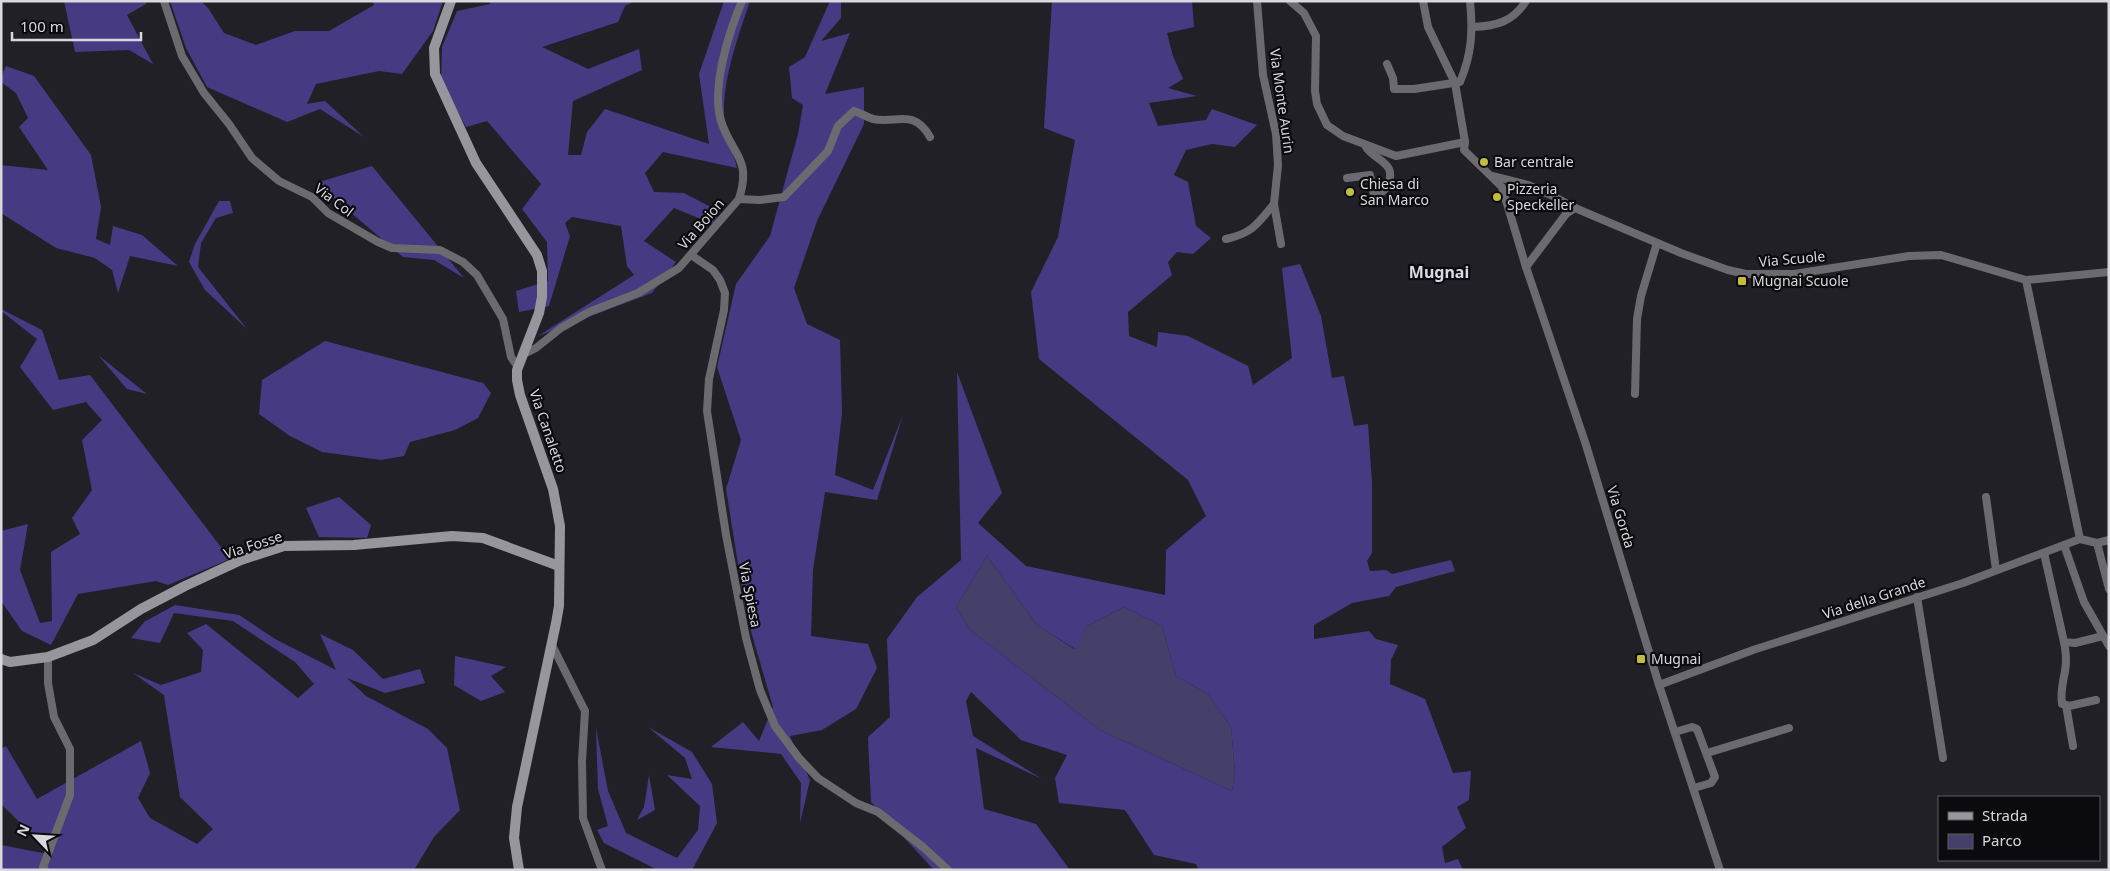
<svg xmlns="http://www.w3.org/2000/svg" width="2110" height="871" viewBox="0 0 2110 871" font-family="'Noto Sans',sans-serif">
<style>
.green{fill:#44406a}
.forest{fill:#463b83;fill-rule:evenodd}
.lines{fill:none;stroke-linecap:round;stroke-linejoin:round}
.street{stroke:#6b6b6f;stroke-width:8}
.secondary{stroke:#96969c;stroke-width:10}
.poi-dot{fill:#c2bd3f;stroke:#0b0a0e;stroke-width:2}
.labels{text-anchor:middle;stroke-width:4.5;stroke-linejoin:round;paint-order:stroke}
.street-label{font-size:14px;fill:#d8d8dd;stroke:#0b0a0e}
.poi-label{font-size:14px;fill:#d8d8dd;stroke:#0b0a0e;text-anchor:start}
.quarter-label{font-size:16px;font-weight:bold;fill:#dadae4;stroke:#0b0a0e}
</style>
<rect width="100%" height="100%" fill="#212027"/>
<!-- green -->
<path class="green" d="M987,556L1037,625L1074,649L1087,626L1124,607L1162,626L1176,676L1208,694L1231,727L1235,772L1232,791L1100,730L970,630L956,607Z"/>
<!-- forest -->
<g class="forest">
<path d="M64,1H145L146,4L127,15L153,64L129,50L75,52Z"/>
<path d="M170,1H201L208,8L224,33L256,45L295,31H329L374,5L373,1H443L433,31L402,74L379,71L316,84L307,104L325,101L364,137L320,109L287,122L207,87L186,48Z"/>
<path d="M491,1H635L625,6L618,22L542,47L588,69L639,49L642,70L573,101L568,155H581L587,132L605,109L709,144L699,74L724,1H750C738,37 723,77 724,115C725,132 733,151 737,168L663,152L645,173L654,192L684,193L720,212L713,224L674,208L644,241L676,262L652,293L538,336L634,275L627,266L621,226L572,217L565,223L570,236L549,306L519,312L516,291L548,281L547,242L522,209L541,184L487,121L466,127L441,82L442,47L457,11L490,4Z"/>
<path d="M830,1H841V18L821,41L850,33L825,94L864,87V124L817,221L794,288L807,324L840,340L842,413L835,475L873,490L903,415L877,500L825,492L813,570L811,636L868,644L877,668L856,709L822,730L790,736L810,780L800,823L801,783L781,754L711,747L743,722L759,741L773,707L746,614L726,489L741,440L717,367L736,284L770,236L798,134L803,105L792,98L789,67L805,57Z"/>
<path d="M1052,1H1192L1194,27L1167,33L1173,56L1183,79L1168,88L1197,96L1149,103L1158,126L1206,120L1212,109L1257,125L1235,147L1212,144L1186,150L1174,175L1188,182L1196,226L1211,238L1193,254L1177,252L1168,262L1172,275L1128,312L1129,336L1157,347L1158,332L1188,336L1248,366L1253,385L1292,358L1282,268L1300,264L1321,316L1332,378L1344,376L1354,426L1368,424L1372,483V553L1367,561L1370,571L1386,570L1392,574L1451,560L1455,571L1396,587L1389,596L1352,603L1314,625V639L1369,631L1376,639L1398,645L1391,660L1390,684L1425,699L1453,773L1471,771L1469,800L1457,807L1466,828L1442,847L1445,863L1458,859L1463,870H1199L1196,864L1154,855L1125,810L1059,803L1055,778L1067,755L1021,740L971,692L966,701L973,736L1042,779L976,748L984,809L1036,824L1070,870H934L871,802L868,737L890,717L887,639L917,597L961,560L957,372L1002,493L978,523L1026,566L1165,595L1166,550L1206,516L1188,480L1039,359L1031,292L1058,237L1075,140L1044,128ZM987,556L1037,625L1075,649L1087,626L1124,607L1162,626L1176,676L1208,694L1231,727L1235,772L1232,791L1100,730L970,630L956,607Z"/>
<path d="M6,66L34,76L91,155L101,207L96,239L110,245L113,226L142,235L178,266L130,256L118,293L112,270L95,258L56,248L1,213V165L48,170L19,127L28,118L16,93L1,82V77Z"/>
<path d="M372,166L464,278L434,260L403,257L316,183Z"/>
<path d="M219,201H230L233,213L216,218L201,243L198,267L247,329L205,290L189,262L195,244Z"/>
<path d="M1,309L42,330L59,380L90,375L230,559L168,585L156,581L78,594L51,645L22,631L1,601V531L28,524L20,570L40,623L52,621L51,552L80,534L72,518L92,490L82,440L102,420L86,402L53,410L20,367L37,339L1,311Z"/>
<path d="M325,341L483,383L491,393L478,418L455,430L410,442L404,456L381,460L322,452L290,436L259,414L262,380Z"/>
<path d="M98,355L147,394L127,389Z"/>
<path d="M339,497L371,525L367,538L319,537L306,508Z"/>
<path d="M175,605L239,615L275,639L336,670L320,634L353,650L383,679L420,669L425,683L385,693L347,678L366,696L428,729L447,748L460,810L434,837L414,870H1V845L53,855L1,804V749L6,746L37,799L141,741L150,773L138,798L150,818L197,844L213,829L180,797L164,695L133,673L161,685L201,672L203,650L187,633L206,624L298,698L314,684L295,662L233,621L174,613L160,643L131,638L144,622Z"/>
<path d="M455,656L506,667L491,676L505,692L481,701L454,685Z"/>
<path d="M648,727L692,752L712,784L717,823L692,870H658L604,843L597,830L608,826L598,789L596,728L608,791L626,833L677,858L698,830L700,806L667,775L692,779L685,758Z"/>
<path d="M649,775L655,810L637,820L644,807Z"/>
</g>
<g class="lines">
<!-- street -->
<g class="street">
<path d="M164,1L182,56L204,93L229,124L252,158L279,181L312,197L328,213L378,242L392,248L440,250L463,262L477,275L503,319L511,357L518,367"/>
<path d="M1257,1L1263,75L1276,134L1278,165L1274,204L1281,244"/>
<path d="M1290,1L1304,13L1316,36L1315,91L1317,104L1327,125L1343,136L1396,156L1465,142"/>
<path d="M1423,1L1428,27L1455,83L1465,142L1464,150L1502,187L1526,267L1586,445L1659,685L1720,870"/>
<path d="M1473,27C1496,26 1513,22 1526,1"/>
<path d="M1387,64L1393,78L1394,89H1414L1460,82C1472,54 1473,30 1470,1"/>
<path d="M1493,176L1528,185L1551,195L1575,208L1681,253L1728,270L1746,274H1794L1909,256L1941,255L2026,280L2109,272"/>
<path d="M1347,178L1370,175L1374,195C1380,194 1384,192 1387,186C1399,163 1375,161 1366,147"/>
<path d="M739,199L760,200L784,197L828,151L838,126L854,111C860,113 867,117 873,119C897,124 914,108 930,137"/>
<path d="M1226,239C1253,233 1257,224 1274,204"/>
<path d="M691,255L713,270L720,280L725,293L724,310L709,379L707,411L726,535L746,638L760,690L775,726L799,758L818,778L856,803L878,812L923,847L948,870"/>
<path d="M1526,267L1566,214L1575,208"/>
<path d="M2026,280L2080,539"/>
<path d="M524,353L528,352L536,348L561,328L589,312L638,293L679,268L739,199C752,158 732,155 721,121C711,87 729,32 742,1"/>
<path d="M1635,394L1637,319L1641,296L1657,243"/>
<path d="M1986,497L1996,570"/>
<path d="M2097,543L2109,589"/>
<path d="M2064,545L2084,602L2109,646"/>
<path d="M2044,553L2064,642L2075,643L2103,636"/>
<path d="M1917,597L1943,758"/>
<path d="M2064,642C2066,652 2067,661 2065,671C2063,683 2060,692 2062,704L2069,706L2096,700"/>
<path d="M552,645L585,711L582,761L583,818L602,870"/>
<path d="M1659,685L1753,650L1963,583L2080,539L2097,543L2109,540"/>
<path d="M2066,705L2073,746"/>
<path d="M1675,732L1692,727L1697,729L1715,777L1711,783L1694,788"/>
<path d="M1707,753L1789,728"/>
<path d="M45,870L43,867L70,795V749L54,717L48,683V657"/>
</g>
<!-- secondary -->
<g class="secondary">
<path d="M451,1L434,48L435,74L476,163L537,255L542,271V297L539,313L517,370V380L520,395L553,489L560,526L559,606L556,623L517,807L514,838L519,870"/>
<path d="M1,659L10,662L48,657L93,640L141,609L185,586L241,560L284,546L354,545L452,536L483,538L559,566"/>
</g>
</g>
<!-- markers -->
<g class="poi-dot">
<circle cx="1484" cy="162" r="5"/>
<circle cx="1350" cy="192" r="5"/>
<circle cx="1497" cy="197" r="5"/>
<rect x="1737" y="276" width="10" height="10" rx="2.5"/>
<rect x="1636" y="654" width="10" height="10" rx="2.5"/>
</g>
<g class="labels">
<!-- street labels -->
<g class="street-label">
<text transform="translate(1282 101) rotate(82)" y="5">Via Monte Aurin</text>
<text transform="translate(334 200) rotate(37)" y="5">Via Col</text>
<text transform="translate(701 224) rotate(-49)" y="5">Via Boion</text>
<text transform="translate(1792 259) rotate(-5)" y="5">Via Scuole</text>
<text transform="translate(548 431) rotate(71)" y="5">Via Canaletto</text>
<text transform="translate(1621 517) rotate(73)" y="5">Via Gorda</text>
<text transform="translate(253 545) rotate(-18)" y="5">Via Fosse</text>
<text transform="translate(750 595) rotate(79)" y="5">Via Spiesa</text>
<text transform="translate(1874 598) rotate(-18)" y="5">Via della Grande</text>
</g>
<!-- poi labels -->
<g class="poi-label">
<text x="1494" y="167">Bar centrale</text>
<text x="1360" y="189">Chiesa di<tspan x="1360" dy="16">San Marco</tspan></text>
<text x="1507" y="194">Pizzeria<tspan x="1507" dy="16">Speckeller</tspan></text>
<text x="1752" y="286">Mugnai Scuole</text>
<text x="1651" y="664">Mugnai</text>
</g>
<!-- quarter labels -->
<g class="quarter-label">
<text x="1439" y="278">Mugnai</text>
</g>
</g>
<!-- border -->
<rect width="2110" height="871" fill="none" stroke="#d8d8dd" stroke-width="5"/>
<!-- legend -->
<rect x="1938" y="796" width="162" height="65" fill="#0b0a0e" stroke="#5d5c61"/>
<rect x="1948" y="812" width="25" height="8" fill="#96969c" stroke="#5d5c61"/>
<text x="1982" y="821" font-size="15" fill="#d8d8dd">Strada</text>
<rect x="1948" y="834" width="25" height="15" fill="#44406a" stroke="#5d5c61"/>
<text x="1982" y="846" font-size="15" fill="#d8d8dd">Parco</text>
<!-- north arrow -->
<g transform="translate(35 836) rotate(295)" stroke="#0b0a0e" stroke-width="4" paint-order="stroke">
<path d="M0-4L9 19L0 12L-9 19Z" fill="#d8d8dd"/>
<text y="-8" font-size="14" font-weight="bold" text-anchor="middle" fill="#d8d8dd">N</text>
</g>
<!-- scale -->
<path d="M12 32v8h129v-8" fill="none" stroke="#d8d8dd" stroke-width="2.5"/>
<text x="20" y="32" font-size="15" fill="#d8d8dd" stroke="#0b0a0e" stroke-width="4" paint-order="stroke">100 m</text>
</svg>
